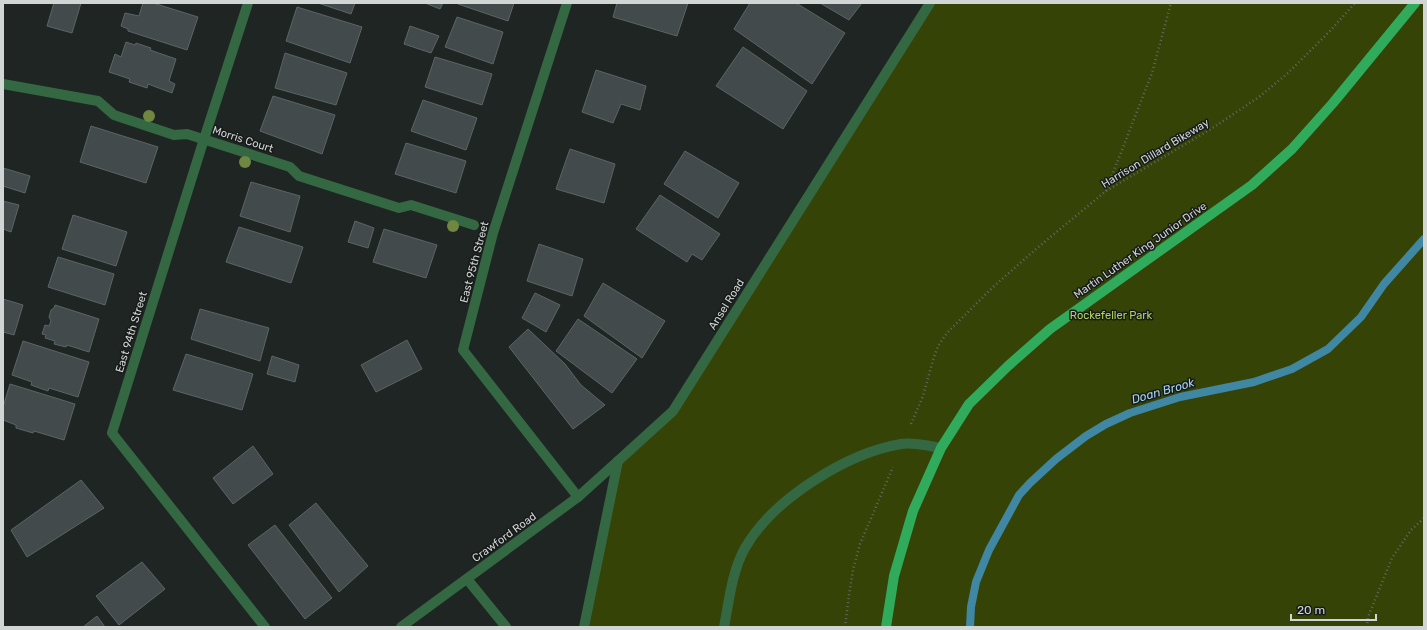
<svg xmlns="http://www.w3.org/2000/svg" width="1427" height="630" viewBox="0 0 1427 630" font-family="Rubik,sans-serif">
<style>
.green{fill:#354406}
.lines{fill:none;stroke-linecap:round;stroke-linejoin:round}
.stream{stroke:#3f87a2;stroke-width:8}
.building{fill:#434a4b;stroke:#5d6465}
.path{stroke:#636866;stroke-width:2.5;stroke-dasharray:1 3;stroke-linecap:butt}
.minor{stroke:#346842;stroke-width:10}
.major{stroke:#30ab5c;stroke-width:10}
.tree{fill:#708641}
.labels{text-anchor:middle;stroke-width:3;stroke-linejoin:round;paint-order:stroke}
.street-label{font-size:11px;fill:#d1d5d4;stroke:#161b1a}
.park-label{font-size:11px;fill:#b2d559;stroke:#161b1a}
.water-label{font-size:12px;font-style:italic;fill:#a5d4f0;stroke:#161b1a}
</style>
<rect width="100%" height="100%" fill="#1f2523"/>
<!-- green -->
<path class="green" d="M930,3H1424V627H585L618,461L673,411Z"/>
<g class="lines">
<!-- stream -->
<path class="stream" d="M970,627L971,607L976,582L989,550L1019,495L1030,483L1056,459L1086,436L1106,424L1130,413L1180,397L1254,382L1292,369L1328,349L1361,317L1384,284L1424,239"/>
</g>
<!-- building -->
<g class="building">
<path d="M54,3H81L72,33L47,26Z"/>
<path d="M143,3H153L198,17L187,50L128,31V29L121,26L125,13L139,16Z"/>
<path d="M318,3H355L351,14Z"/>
<path d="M425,3H443L440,9Z"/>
<path d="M458,3H514L508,21L458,4Z"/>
<path d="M617,3H688L677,36L613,17Z"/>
<path d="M750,3H796L845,33L812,84L734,29Z"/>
<path d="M820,3H862L849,20Z"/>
<path d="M297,7L362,27L350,63L286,41Z"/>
<path d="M457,17L503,32L493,64L445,47Z"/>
<path d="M410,26L439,36L431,53L404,44Z"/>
<path d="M126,42L135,45L136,43L151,48L150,50L176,59L169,81L175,84L172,93L148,84L147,88L129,82L130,79L109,72L115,54L121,57Z"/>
<path d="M743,47L807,91L783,129L716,86Z"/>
<path d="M285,53L347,73L336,105L275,88Z"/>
<path d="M435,57L492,74L482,105L425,87Z"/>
<path d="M596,70L646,86L640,110L621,104L613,123L582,112Z"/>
<path d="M273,96L335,115L322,154L260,131Z"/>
<path d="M423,100L477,118L466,150L411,131Z"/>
<path d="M91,126L158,147L146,183L80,162Z"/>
<path d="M406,143L466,161L456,193L395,174Z"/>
<path d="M570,149L615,164L604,203L556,189Z"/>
<path d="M685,151L739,183L718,218L664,184Z"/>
<path d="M3,168L30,176L25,193L3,186Z"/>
<path d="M251,182L300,196L290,232L240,216Z"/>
<path d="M660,195L720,234L702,260L692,254L687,262L636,229Z"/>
<path d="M3,201L19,205L11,232L3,229Z"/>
<path d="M73,215L127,232L116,266L62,249Z"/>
<path d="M355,221L374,228L368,248L348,242Z"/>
<path d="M239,227L303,247L291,283L226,262Z"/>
<path d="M384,229L437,245L426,278L373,262Z"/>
<path d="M539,244L583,259L572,296L527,281Z"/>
<path d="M58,257L114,274L105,305L48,287Z"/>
<path d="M603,283L665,321L642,358L584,316Z"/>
<path d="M535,293L560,305L546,332L522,318Z"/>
<path d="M3,299L23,305L14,335L3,332Z"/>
<path d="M55,305L99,319L89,352L67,345L66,347L54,344L55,341L45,338L46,335L42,334L45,325L49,326L51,321L49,317L51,310L54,308Z"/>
<path d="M200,309L269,328L260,361L191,339Z"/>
<path d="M578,319L637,359L612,393L556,351Z"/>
<path d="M528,329L565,364L581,385L605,405L573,429L509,347Z"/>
<path d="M407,340L422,369L376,392L361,365Z"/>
<path d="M23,341L89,362L78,397L49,388L48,391L31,385L32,382L12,375Z"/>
<path d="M186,354L253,374L242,410L173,390Z"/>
<path d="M272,356L299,365L295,382L267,374Z"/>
<path d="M10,384L75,404L64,440L34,431L33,433L16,428V425L3,420V407Z"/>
<path d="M253,446L273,474L233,504L213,478Z"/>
<path d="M81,480L104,508L27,557L11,530Z"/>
<path d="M316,503L368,566L339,592L289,525Z"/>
<path d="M275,525L332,598L305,619L248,545Z"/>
<path d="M142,562L165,589L119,625L96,596Z"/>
<path d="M97,616L105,627H83Z"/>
</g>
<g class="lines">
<!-- path -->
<g class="path">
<path d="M1106,191L1152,73L1171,3"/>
<path d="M911,424L923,396L933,360L938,346L947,333L993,287L1036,249L1106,191L1211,129L1259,97L1288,73L1330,31L1355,3"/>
<path d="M845,627L849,595L853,570L860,544L893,467"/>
<path d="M1367,627L1368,617L1392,558L1411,530L1424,518"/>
</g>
<!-- minor -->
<g class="minor">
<path d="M248,3L204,139L112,433L265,627"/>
<path d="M567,3L493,233L463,350L578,497"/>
<path d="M3,84L98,101L114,115L174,135L187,134L290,167L299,176L399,208L411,205L474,225"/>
<path d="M467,579L506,627"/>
<path d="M401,627L578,497L618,461"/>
<path d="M584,627L618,461L673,411L930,3"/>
<path d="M724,627C729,601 732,571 745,548C773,499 847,453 901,444C912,442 929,446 941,448"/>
</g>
<!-- major -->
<path class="major" d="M886,627L894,576L913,511L941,448L969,404L1008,366L1050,329L1252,185L1292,149L1333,103L1415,3"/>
</g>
<!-- trees -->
<g class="tree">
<circle cx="149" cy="116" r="6"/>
<circle cx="245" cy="162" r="6"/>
<circle cx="453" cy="226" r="6"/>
</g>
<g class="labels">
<!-- street labels -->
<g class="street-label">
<text transform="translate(243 139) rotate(18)" y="4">Morris Court</text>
<text transform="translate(1155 153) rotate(-31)" y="4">Harrison Dillard Bikeway</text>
<text transform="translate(1140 250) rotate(-35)" y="4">Martin Luther King Junior Drive</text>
<text transform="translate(474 262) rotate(-75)" y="4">East 95th Street</text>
<text transform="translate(726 304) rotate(-58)" y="4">Ansel Road</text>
<text transform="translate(131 332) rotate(-73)" y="4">East 94th Street</text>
<text transform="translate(504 537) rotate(-36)" y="4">Crawford Road</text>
</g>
<!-- park labels -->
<g class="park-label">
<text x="1111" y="319">Rockefeller Park</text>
</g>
<!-- water labels -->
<g class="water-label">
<text transform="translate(1163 391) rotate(-16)" y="4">Doan Brook</text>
</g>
</g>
<!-- border -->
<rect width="1427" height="630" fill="none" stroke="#d1d5d4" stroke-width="8"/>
<!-- scale -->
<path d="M1291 614v6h85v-6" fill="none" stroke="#d1d5d4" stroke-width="2"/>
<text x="1297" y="614" font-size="12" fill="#d1d5d4" stroke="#161b1a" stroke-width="3" paint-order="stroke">20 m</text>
</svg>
